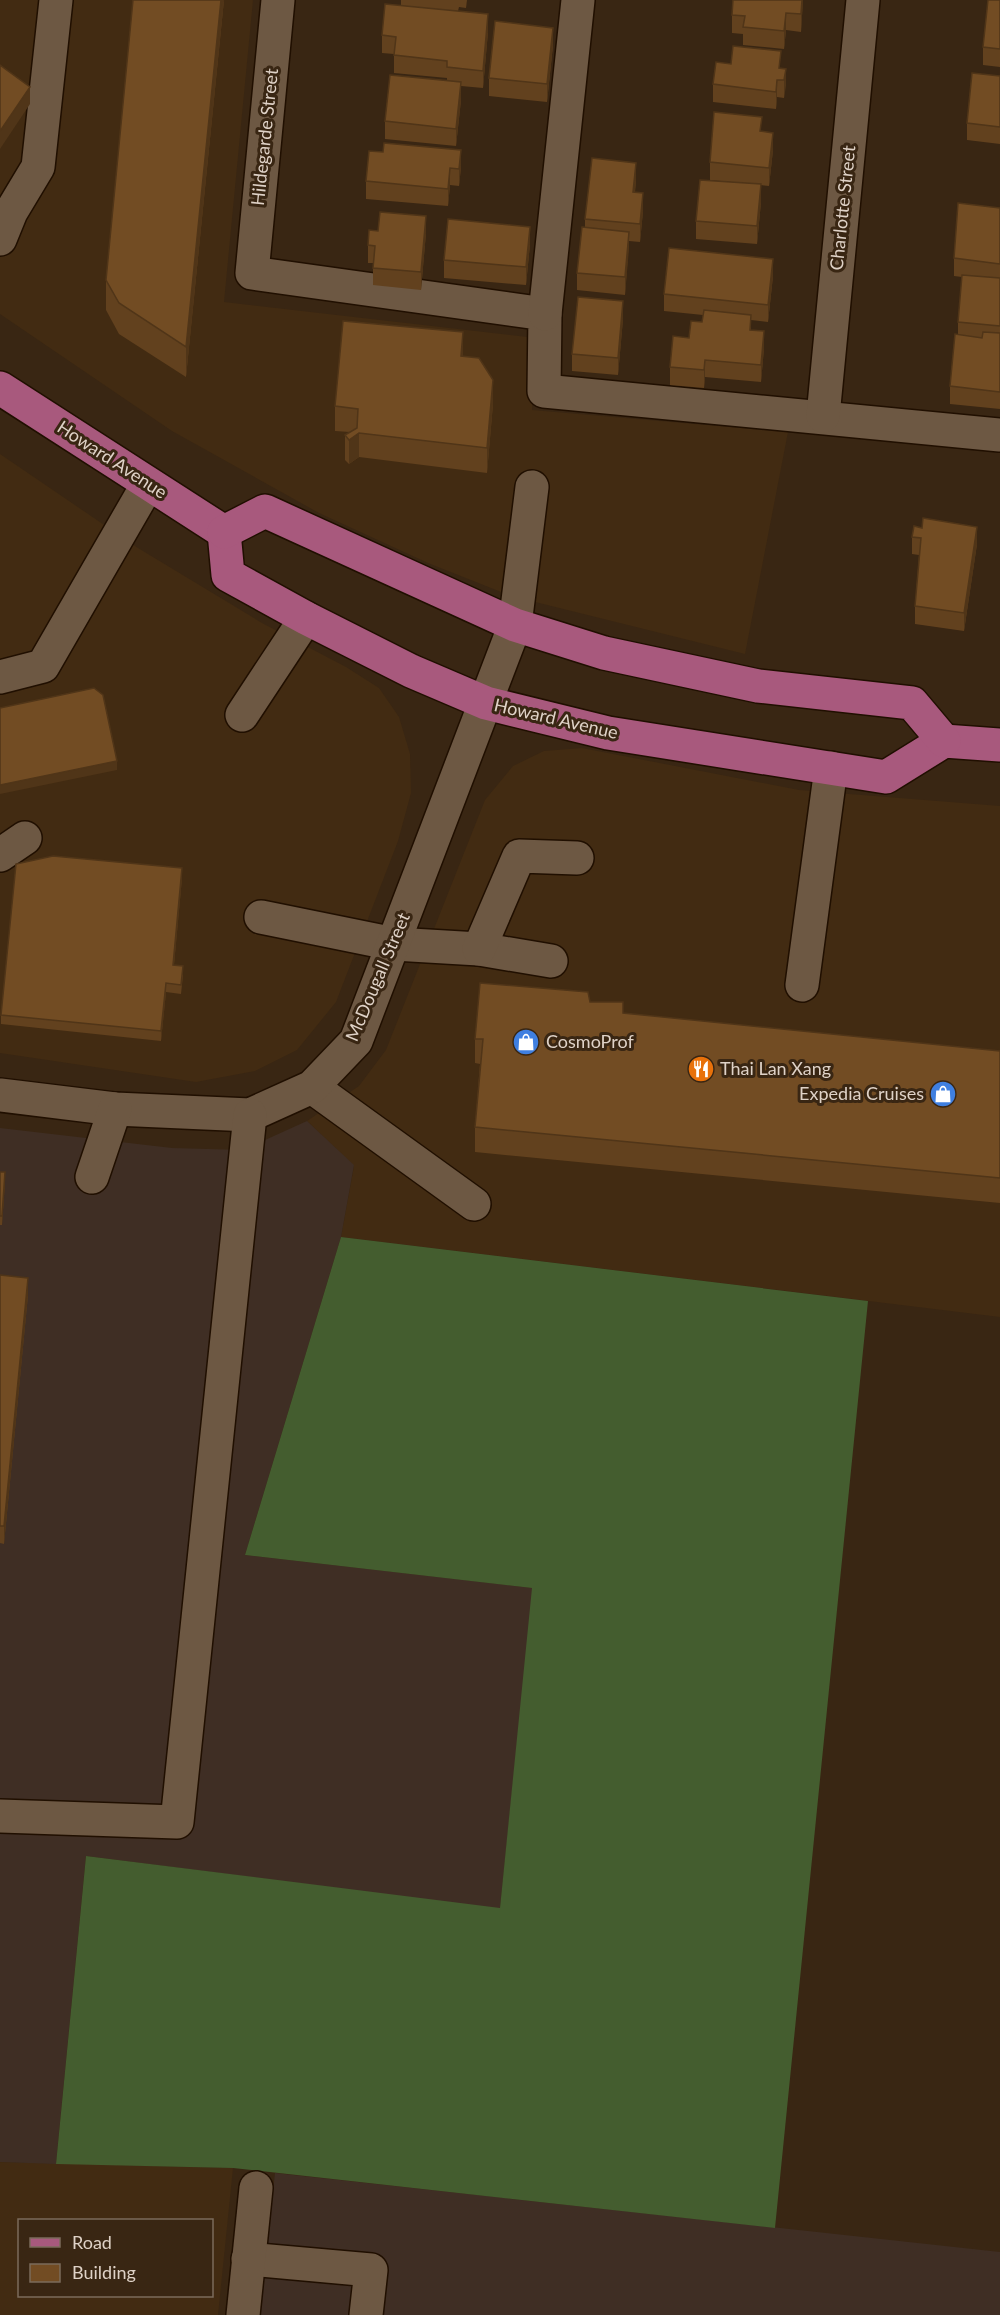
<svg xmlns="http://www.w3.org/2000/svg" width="1000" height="2315" viewBox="0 0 1000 2315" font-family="Lato,sans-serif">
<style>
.built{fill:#422b12;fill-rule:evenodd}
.industrial{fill:#3f2e24}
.forest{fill:#445d2f}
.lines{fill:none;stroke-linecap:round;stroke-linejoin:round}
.minor-casing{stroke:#200f00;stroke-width:36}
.major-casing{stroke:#200f00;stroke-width:36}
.minor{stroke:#6d5843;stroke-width:33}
.major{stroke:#a8597d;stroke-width:33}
.wall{fill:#62411e}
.shaded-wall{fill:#503518}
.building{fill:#724c23;stroke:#503518;stroke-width:1.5}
.labels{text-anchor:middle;stroke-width:6;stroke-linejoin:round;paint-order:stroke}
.street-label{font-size:18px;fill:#dfd2c7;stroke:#392613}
.poi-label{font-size:18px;fill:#dfd2c7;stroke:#392613;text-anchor:start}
</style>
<rect width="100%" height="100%" fill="#392613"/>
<!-- built -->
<g class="built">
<path d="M0,0H253L224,302L536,338L532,410L788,432L745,654L511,596L428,563L319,513L172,431L0,314Z"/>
<path d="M0,454L138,548L262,623L346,667L379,688L399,717L410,754L411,793L398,841L336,1002L297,1050L255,1071L196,1082L0,1053Z"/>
<path d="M582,748L799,790L1000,806V1317L341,1237L354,1166L307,1121L359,1086L386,1050L485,800L513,766L544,751Z"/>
<path d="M0,2162L233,2168L218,2315H0ZM20,2220H212V2296H20Z"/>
</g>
<!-- industrial -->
<g class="industrial">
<path d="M307,1121L354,1165L341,1237L245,1555L533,1588L500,1909L86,1856L56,2164L0,2162V1128L172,1148L243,1150Z"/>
<path d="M275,2173L1000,2252V2315H260Z"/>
</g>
<!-- forest -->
<path class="forest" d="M341,1237L868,1301L775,2228L233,2168L56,2164L86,1856L500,1908L532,1588L245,1555Z"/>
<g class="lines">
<defs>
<g id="minor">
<path d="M278,0L252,273L545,314L544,391L1000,435"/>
<path d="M0,239L11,212L38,167L56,0"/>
<path d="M545,314L578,0"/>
<path d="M823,416L863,0"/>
<path d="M0,677L43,666L148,484"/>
<path d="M242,715L306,618"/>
<path d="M0,855L25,838"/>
<path d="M261,917L394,944L479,949L551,961"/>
<path d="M479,949L519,856L577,858"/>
<path d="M802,985L831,768"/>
<path d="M312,1087L474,1204"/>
<path d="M0,1095L115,1109L250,1115L312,1087L356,1041L515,625L532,487"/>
<path d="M92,1177L115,1109"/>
<path d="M0,1816L177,1822L250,1115"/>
<path d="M248,2259L371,2270L366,2315"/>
<path d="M243,2315L256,2188"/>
</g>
<g id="major">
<path d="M0,388L224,532"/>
<path d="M224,532L228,575L306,618L411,671L486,703L608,733L886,777L944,741L1000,745"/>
<path d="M224,532L265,511L515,625L604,653L758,686L912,703L944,741"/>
</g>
</defs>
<!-- minor casing -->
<use href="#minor" class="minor-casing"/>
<!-- major casing -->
<use href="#major" class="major-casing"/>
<!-- minor -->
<use href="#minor" class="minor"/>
<!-- major -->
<use href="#major" class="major"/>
</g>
<!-- wall -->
<g class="wall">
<path d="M224,0L186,377L119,334L106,310V280Z"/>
<path d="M401,0H467L466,8L459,7L458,11L488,32L483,88L461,86V100L456,146L385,139V121L447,81V78L394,73V54L382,53V35L401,6Z"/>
<path d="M803,0L801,32L786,30L784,49L743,45V34L732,33V15Z"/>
<path d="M1000,0V67L983,65V47Z"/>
<path d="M553,45L547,102L489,96V78Z"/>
<path d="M731,64L786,69L784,98L777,97L776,109L713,102V84Z"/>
<path d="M1000,76V144L967,140V123Z"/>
<path d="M762,131L773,150L769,186L761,185V202L757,244L696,239V221L742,183L710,180V162Z"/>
<path d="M383,152L461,167L459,186L450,185L448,206L366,199V181Z"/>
<path d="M636,180L635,192L643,211L640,242L629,241L625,295L577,290V273L585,228V219Z"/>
<path d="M1000,208V409L950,404V386L958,335V322L962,277L954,276V258Z"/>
<path d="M378,231L426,233L421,290L373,285V263H368V245Z"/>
<path d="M530,244L526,285L444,278V260Z"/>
<path d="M773,276L768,322L751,320V330L764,348L761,382L705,377L704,388L670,385V367L689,338L702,322L703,315L664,311V294Z"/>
<path d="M623,319L618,375L572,371V354Z"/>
<path d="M463,357L493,404L487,473L359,457L349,464L345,460V435L350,432L335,431V406Z"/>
<path d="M912,537L977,544L964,631L915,624V606L919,555L912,554Z"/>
<path d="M182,878L174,965L183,975L181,994L166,992L161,1041L1,1024V1015Z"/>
<path d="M590,1002L623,1013L1000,1051V1203L475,1152V1127L480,1064L475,1063V1039Z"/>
<path d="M0,1172L5,1181L2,1225H0Z"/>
<path d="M0,1275L28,1295L4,1544L0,1543Z"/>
</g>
<!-- shaded-wall -->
<g class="shaded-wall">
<path d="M221,0H224L186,377V347Z"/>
<path d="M802,0H803L801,32V14Z"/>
<path d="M786,13V30L784,49V31Z"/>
<path d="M488,14V32L483,88V71Z"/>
<path d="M553,28V45L547,102V84Z"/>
<path d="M786,69V86L784,98V80Z"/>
<path d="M777,80V97L776,109V92Z"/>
<path d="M461,82V100L456,146V129Z"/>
<path d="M30,87V104L0,149V131Z"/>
<path d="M773,133V150L769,186V168Z"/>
<path d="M461,150V167L459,186V169Z"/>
<path d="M636,163V180L633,210V192Z"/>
<path d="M450,168V185L448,206V189Z"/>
<path d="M761,184V202L757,244V226Z"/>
<path d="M643,193V211L640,242V224Z"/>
<path d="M426,216V233L421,290V272Z"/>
<path d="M530,227V244L526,285V267Z"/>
<path d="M629,232V249L625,295V277Z"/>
<path d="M773,259V276L768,322V305Z"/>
<path d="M623,301V319L618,375V358Z"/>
<path d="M764,331V348L761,382V365Z"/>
<path d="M463,332V357L461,356Z"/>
<path d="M705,360V377L704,388V370Z"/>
<path d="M493,380V404L487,473V448Z"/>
<path d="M359,433V457L349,464V440Z"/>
<path d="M977,527V544L964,631V613Z"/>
<path d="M117,761V770L0,794V785Z"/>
<path d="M182,868V878L173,974V965Z"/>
<path d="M166,983V992L161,1041V1031Z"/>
<path d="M5,1172V1181L2,1225V1216Z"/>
<path d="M28,1278V1295L4,1544V1526Z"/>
</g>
<!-- building -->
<g class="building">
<path d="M133,0H221L186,347L119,303L106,280Z"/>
<path d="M733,0H802L801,14L786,13L784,31L743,27L745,16L732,15Z"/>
<path d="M988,0H1000V49L983,47Z"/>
<path d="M385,4L488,14L483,71L447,67V61L394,55L396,37L382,35Z"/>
<path d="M495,21L553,28L547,84L489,78Z"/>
<path d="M733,46L781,51L779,68L786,69L784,80H777L776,92L713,84L716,62L731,64Z"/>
<path d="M0,65L30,87L0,131Z"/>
<path d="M972,73L1000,76V127L967,123Z"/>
<path d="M390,75L461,82L456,129L385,121Z"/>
<path d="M714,112L762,117L760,131L773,133L769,168L710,162Z"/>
<path d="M384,143L461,150L459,169L450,168L448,189L366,181L369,151L383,152Z"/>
<path d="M592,158L636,163L633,192L643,193L640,224L585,219Z"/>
<path d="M700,180L761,184L757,226L696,221Z"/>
<path d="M958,203L1000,208V264L954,258Z"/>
<path d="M380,212L426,216L421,272L373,268L375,246L368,245L369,230L378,231Z"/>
<path d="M448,219L530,227L526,267L444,260Z"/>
<path d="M582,227L629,232L625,277L577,273Z"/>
<path d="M669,248L773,259L768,305L664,294Z"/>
<path d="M962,275L1000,278V326L958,322Z"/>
<path d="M578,297L623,301L618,358L572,354Z"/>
<path d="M704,310L751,315L750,330L764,331L761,365L705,360L704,370L670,367L673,336L689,338L691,321L702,322Z"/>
<path d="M343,321L463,332L461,356L479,358L493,380L487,448L359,433L349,440L345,435L357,428L358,409L335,406Z"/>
<path d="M983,332L1000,333V392L950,386L955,334L982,338Z"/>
<path d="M923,518L977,527L964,613L915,606L921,538L912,537L914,526L922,528Z"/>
<path d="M94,688L103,695L117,761L0,785V708Z"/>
<path d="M53,856L182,868L173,965L183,966L181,985L166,983L161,1031L1,1015L16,864Z"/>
<path d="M480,983L588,992L590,1002H623V1013L1000,1051V1178L475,1127L483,1039H475Z"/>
<path d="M0,1172H5L2,1216H0Z"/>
<path d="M0,1275L28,1278L4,1526H0Z"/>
</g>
<!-- icons -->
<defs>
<symbol id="shop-disc" viewBox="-11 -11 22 22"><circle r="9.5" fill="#3f7fe0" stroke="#392613"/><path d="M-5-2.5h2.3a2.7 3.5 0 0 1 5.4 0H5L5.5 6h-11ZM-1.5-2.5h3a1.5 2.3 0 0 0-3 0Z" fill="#fff"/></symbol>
<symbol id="restaurant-disc" viewBox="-11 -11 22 22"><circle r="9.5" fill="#e8710a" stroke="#392613"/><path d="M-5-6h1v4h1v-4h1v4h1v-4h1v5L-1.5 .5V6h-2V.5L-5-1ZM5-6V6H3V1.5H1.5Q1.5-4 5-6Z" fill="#fff"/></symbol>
</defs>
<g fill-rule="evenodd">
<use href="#shop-disc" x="511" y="1027" width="30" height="30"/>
<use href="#restaurant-disc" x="686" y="1054" width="30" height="30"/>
<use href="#shop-disc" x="928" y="1079" width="30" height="30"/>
</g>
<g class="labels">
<!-- street labels -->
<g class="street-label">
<text transform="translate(265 137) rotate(-84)" y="6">Hildegarde Street</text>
<text transform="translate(843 208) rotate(-84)" y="6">Charlotte Street</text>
<text transform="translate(112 460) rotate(33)" y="6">Howard Avenue</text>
<text transform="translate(556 719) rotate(13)" y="6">Howard Avenue</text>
<text transform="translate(378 977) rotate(-67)" y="6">McDougall Street</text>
</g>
<!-- poi labels -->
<g class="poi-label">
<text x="546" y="1048">CosmoProf</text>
<text x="720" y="1075">Thai Lan Xang</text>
<text x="924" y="1100" text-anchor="end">Expedia Cruises</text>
</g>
</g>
<!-- legend -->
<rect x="18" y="2219" width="195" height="78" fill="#392613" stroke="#7b6b5b" stroke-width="1.5"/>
<rect x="30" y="2238" width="30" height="9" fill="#a8597d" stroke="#7b6b5b" stroke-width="1.5"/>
<text x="72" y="2249" font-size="18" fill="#dfd2c7">Road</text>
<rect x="30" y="2264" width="30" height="18" fill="#724c23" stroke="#7b6b5b" stroke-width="1.5"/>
<text x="72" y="2279" font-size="18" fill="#dfd2c7">Building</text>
</svg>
